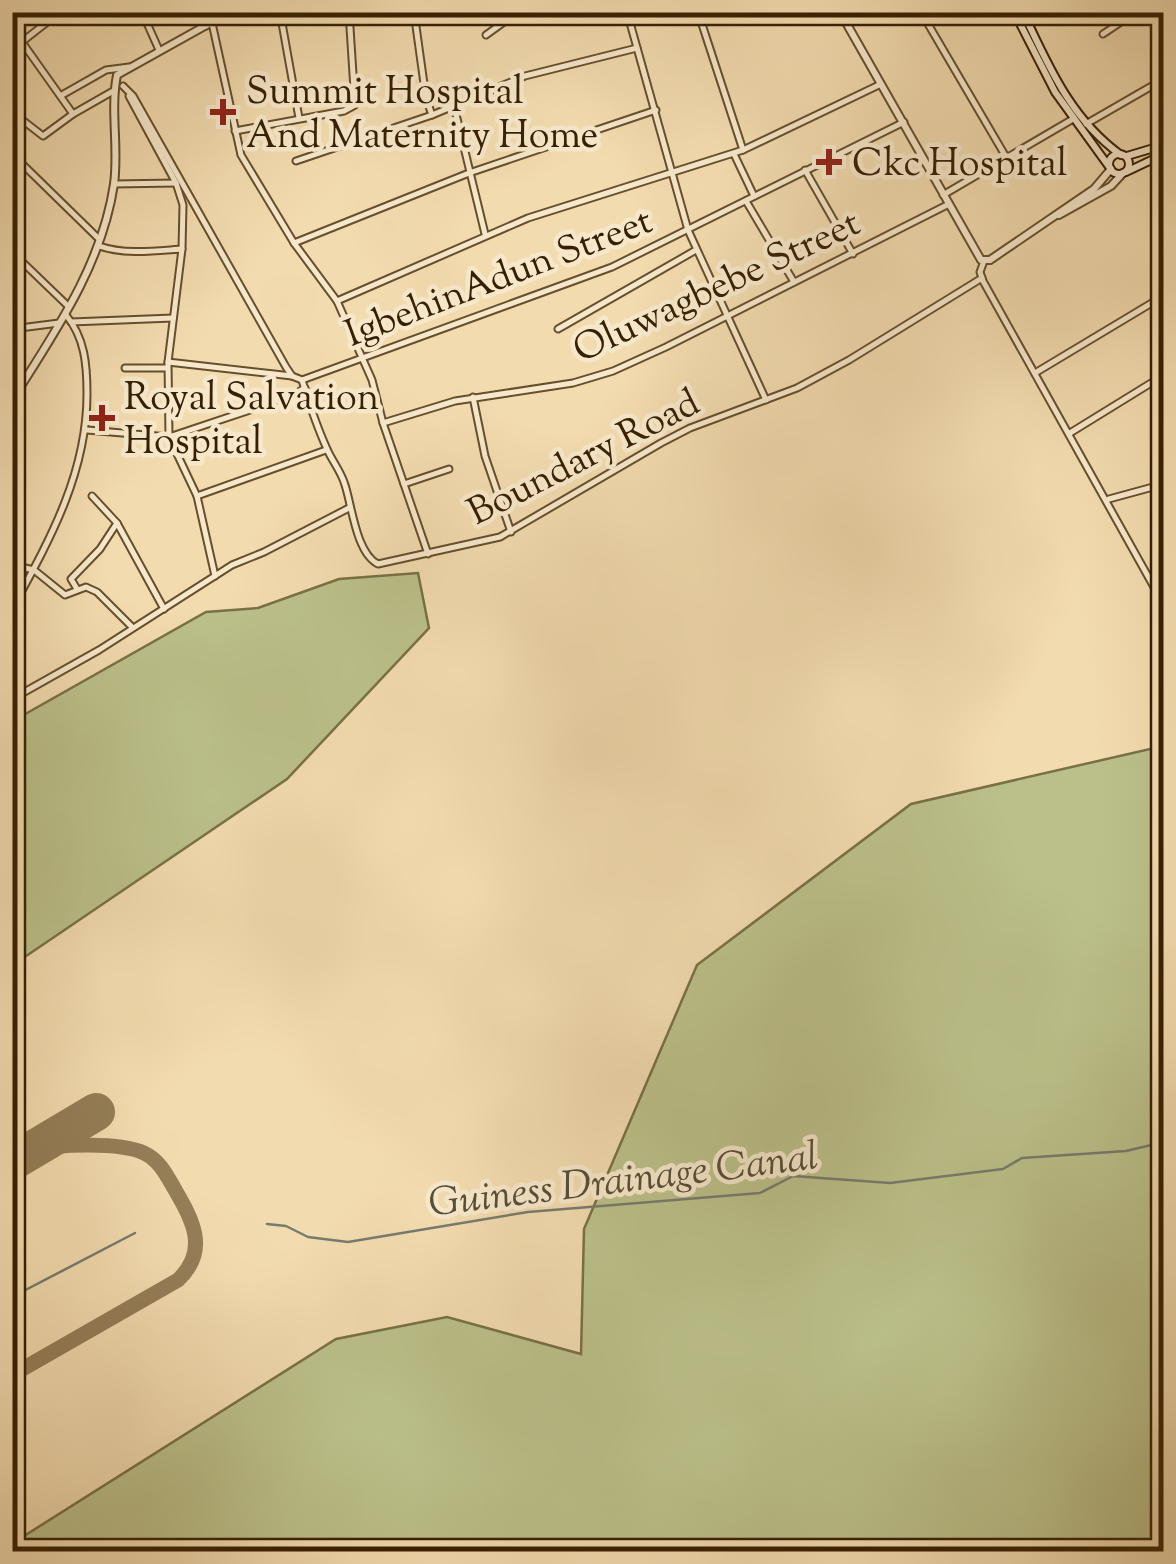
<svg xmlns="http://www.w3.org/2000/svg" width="1176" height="1564" viewBox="0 0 1176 1564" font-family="'Sorts Mill Goudy',serif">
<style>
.green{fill:#bbc08a;stroke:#797046;stroke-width:2.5}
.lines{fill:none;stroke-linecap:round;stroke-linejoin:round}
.stream{stroke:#767b6f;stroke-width:2.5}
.taxiway{stroke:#947e58;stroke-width:15}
.runway{stroke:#947e58;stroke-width:38}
.minor-casing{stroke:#664f2d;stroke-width:9}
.tertiary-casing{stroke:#664f2d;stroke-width:10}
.secondary-casing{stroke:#372002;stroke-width:10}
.minor{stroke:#f7e8cb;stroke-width:5}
.tertiary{stroke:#f7e8cb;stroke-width:6}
.secondary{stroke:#f7e8cb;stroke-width:6}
.poi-dot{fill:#8f2418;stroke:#f7e8cb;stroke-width:4}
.labels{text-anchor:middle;stroke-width:9;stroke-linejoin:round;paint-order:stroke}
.poi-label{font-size:38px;fill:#372002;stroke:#f7e8cb;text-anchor:start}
.street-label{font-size:38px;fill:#372002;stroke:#f7e8cb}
.water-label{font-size:40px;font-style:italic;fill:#564e38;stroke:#f7e8cb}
</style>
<rect width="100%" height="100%" fill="#f2dbaf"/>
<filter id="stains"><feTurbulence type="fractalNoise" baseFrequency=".002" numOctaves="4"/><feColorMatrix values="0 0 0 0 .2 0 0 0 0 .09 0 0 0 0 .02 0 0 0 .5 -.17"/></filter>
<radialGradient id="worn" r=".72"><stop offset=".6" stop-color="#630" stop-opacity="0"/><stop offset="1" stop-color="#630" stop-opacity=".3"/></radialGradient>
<!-- green -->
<g class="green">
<path d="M418,573L429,628L287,779L13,965V721L206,612L258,608L339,579Z"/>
<path d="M1163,746V1551H13V1543L336,1339L447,1317L581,1354L584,1229L697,965L911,804Z"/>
</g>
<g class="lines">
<!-- stream -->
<g class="stream">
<path d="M267,1224L286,1226L308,1237L348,1242L528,1212L760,1193L793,1176L890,1183L1003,1169L1022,1158L1126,1151L1164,1142"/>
<path d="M12,1297L135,1233"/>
</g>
<!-- taxiway -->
<path class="taxiway" d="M12,1375L178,1280C210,1250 192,1219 174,1188C166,1174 159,1160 144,1153C121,1142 58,1144 34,1150"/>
<!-- runway -->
<path class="runway" d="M12,1162L96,1112"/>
<defs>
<g id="minor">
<path d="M142,12L159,50"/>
<path d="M203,12L206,26"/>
<path d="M280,12L299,118"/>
<path d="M414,12L426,98L432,115"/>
<path d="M627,12L688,230L766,400"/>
<path d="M698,12L743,150"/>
<path d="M921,12L1006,157"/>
<path d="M212,23L241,155L294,243L337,301L372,380L383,423L428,554"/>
<path d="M12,28L73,114"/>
<path d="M1103,34L1136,12"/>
<path d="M486,35L518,12"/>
<path d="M23,41L60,12"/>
<path d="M123,86L133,96L286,367L292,376L302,380L612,267L904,122"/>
<path d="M62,95L106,70L129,67"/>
<path d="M129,96L176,183L183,205L182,249L168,362L169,437L197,496L215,576"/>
<path d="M454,106L485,234"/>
<path d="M12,112L43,136L73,114L115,90"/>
<path d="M1086,124L1164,79"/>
<path d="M235,131L344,111L355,105L349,12"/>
<path d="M12,154L99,239"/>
<path d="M734,154L754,196"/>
<path d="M296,161L432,115L525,76L637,48"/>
<path d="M805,170L853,254"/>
<path d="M114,184L176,183"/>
<path d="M943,195L1073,119"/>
<path d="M746,201L794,282"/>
<path d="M294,243L469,173L656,110"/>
<path d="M99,246C126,255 154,251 182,249"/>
<path d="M12,252L68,306"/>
<path d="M984,261L980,272L983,281L1164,605"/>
<path d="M337,301L528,218L743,150L881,84"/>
<path d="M71,322L173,318"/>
<path d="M12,329L59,323"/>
<path d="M558,329L696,250"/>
<path d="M168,362L292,376"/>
<path d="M125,368H167"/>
<path d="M1035,373L1160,298"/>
<path d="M302,380C309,403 317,427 327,449C332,461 341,471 345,485C352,506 356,553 378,564L500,537L661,443L690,428L797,388L849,360L982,278"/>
<path d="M473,397L485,456L511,532"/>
<path d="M383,423L455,401L573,383L613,371L666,347L949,204"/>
<path d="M87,430L169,437L292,396L305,388"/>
<path d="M1070,433L1164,375"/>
<path d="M404,484L449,469"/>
<path d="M92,496L117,523L164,609"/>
<path d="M197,496L326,450"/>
<path d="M1109,499L1164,484"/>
<path d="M12,565L34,570L65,595L86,587L97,592L132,627"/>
<path d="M77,589L71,579L100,549L117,523"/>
<path d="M12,609C49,541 87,474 87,394C87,365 85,338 66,315"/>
<path d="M12,699L99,650L232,565L264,552L349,508"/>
</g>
<g id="tertiary">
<path d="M840,12L981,260H990L1094,189L1111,169"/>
<path d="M1059,215L1111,186L1123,173"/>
<path d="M12,400C55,332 102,265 114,184C119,148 110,110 117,75L230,12"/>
</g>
<g id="secondary">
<path d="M1014,12L1055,92L1110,168"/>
<path d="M1023,12C1049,67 1071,119 1121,155"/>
<circle cx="1119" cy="164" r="10"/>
<path d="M1127,156L1164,145"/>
<path d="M1126,172L1164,154"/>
</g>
</defs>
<!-- minor casing -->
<use href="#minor" class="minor-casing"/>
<!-- tertiary casing -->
<use href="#tertiary" class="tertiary-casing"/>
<!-- secondary casing -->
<use href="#secondary" class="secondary-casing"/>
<!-- minor -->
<use href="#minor" class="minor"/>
<!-- tertiary -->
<use href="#tertiary" class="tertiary"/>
<!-- secondary -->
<use href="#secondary" class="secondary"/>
</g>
<!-- markers -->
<g class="poi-dot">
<path d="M218 97h10v10h10v10h-10v10h-10v-10h-10v-10h10z"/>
<path d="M824 147h10v10h10v10h-10v10h-10v-10h-10v-10h10z"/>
<path d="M97 403h10v10h10v10h-10v10h-10v-10h-10v-10h10z"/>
</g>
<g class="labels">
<!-- poi labels -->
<g class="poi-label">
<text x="246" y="103">Summit Hospital<tspan x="246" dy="44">And Maternity Home</tspan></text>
<text x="852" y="175">Ckc Hospital</text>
<text x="124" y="409">Royal Salvation<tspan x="124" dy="44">Hospital</tspan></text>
</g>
<!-- street labels -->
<g class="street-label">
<text transform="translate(498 276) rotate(-21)" y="13">IgbehinAdun Street</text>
<text transform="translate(716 285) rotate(-25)" y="13">Oluwagbebe Street</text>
<text transform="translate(583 456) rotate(-27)" y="13">Boundary Road</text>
</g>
<!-- water labels -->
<g class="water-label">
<text transform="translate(623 1178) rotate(-7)" y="14">Guiness Drainage Canal</text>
</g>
</g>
<!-- margin -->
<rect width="1176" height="1564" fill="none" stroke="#f2dbaf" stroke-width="50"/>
<rect x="15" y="15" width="1146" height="1534" fill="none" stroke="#372002" stroke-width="5"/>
<rect x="25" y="25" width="1126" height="1514" fill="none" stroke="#372002" stroke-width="2.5"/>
<rect width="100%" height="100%" filter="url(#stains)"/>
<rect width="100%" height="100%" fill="url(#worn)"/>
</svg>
